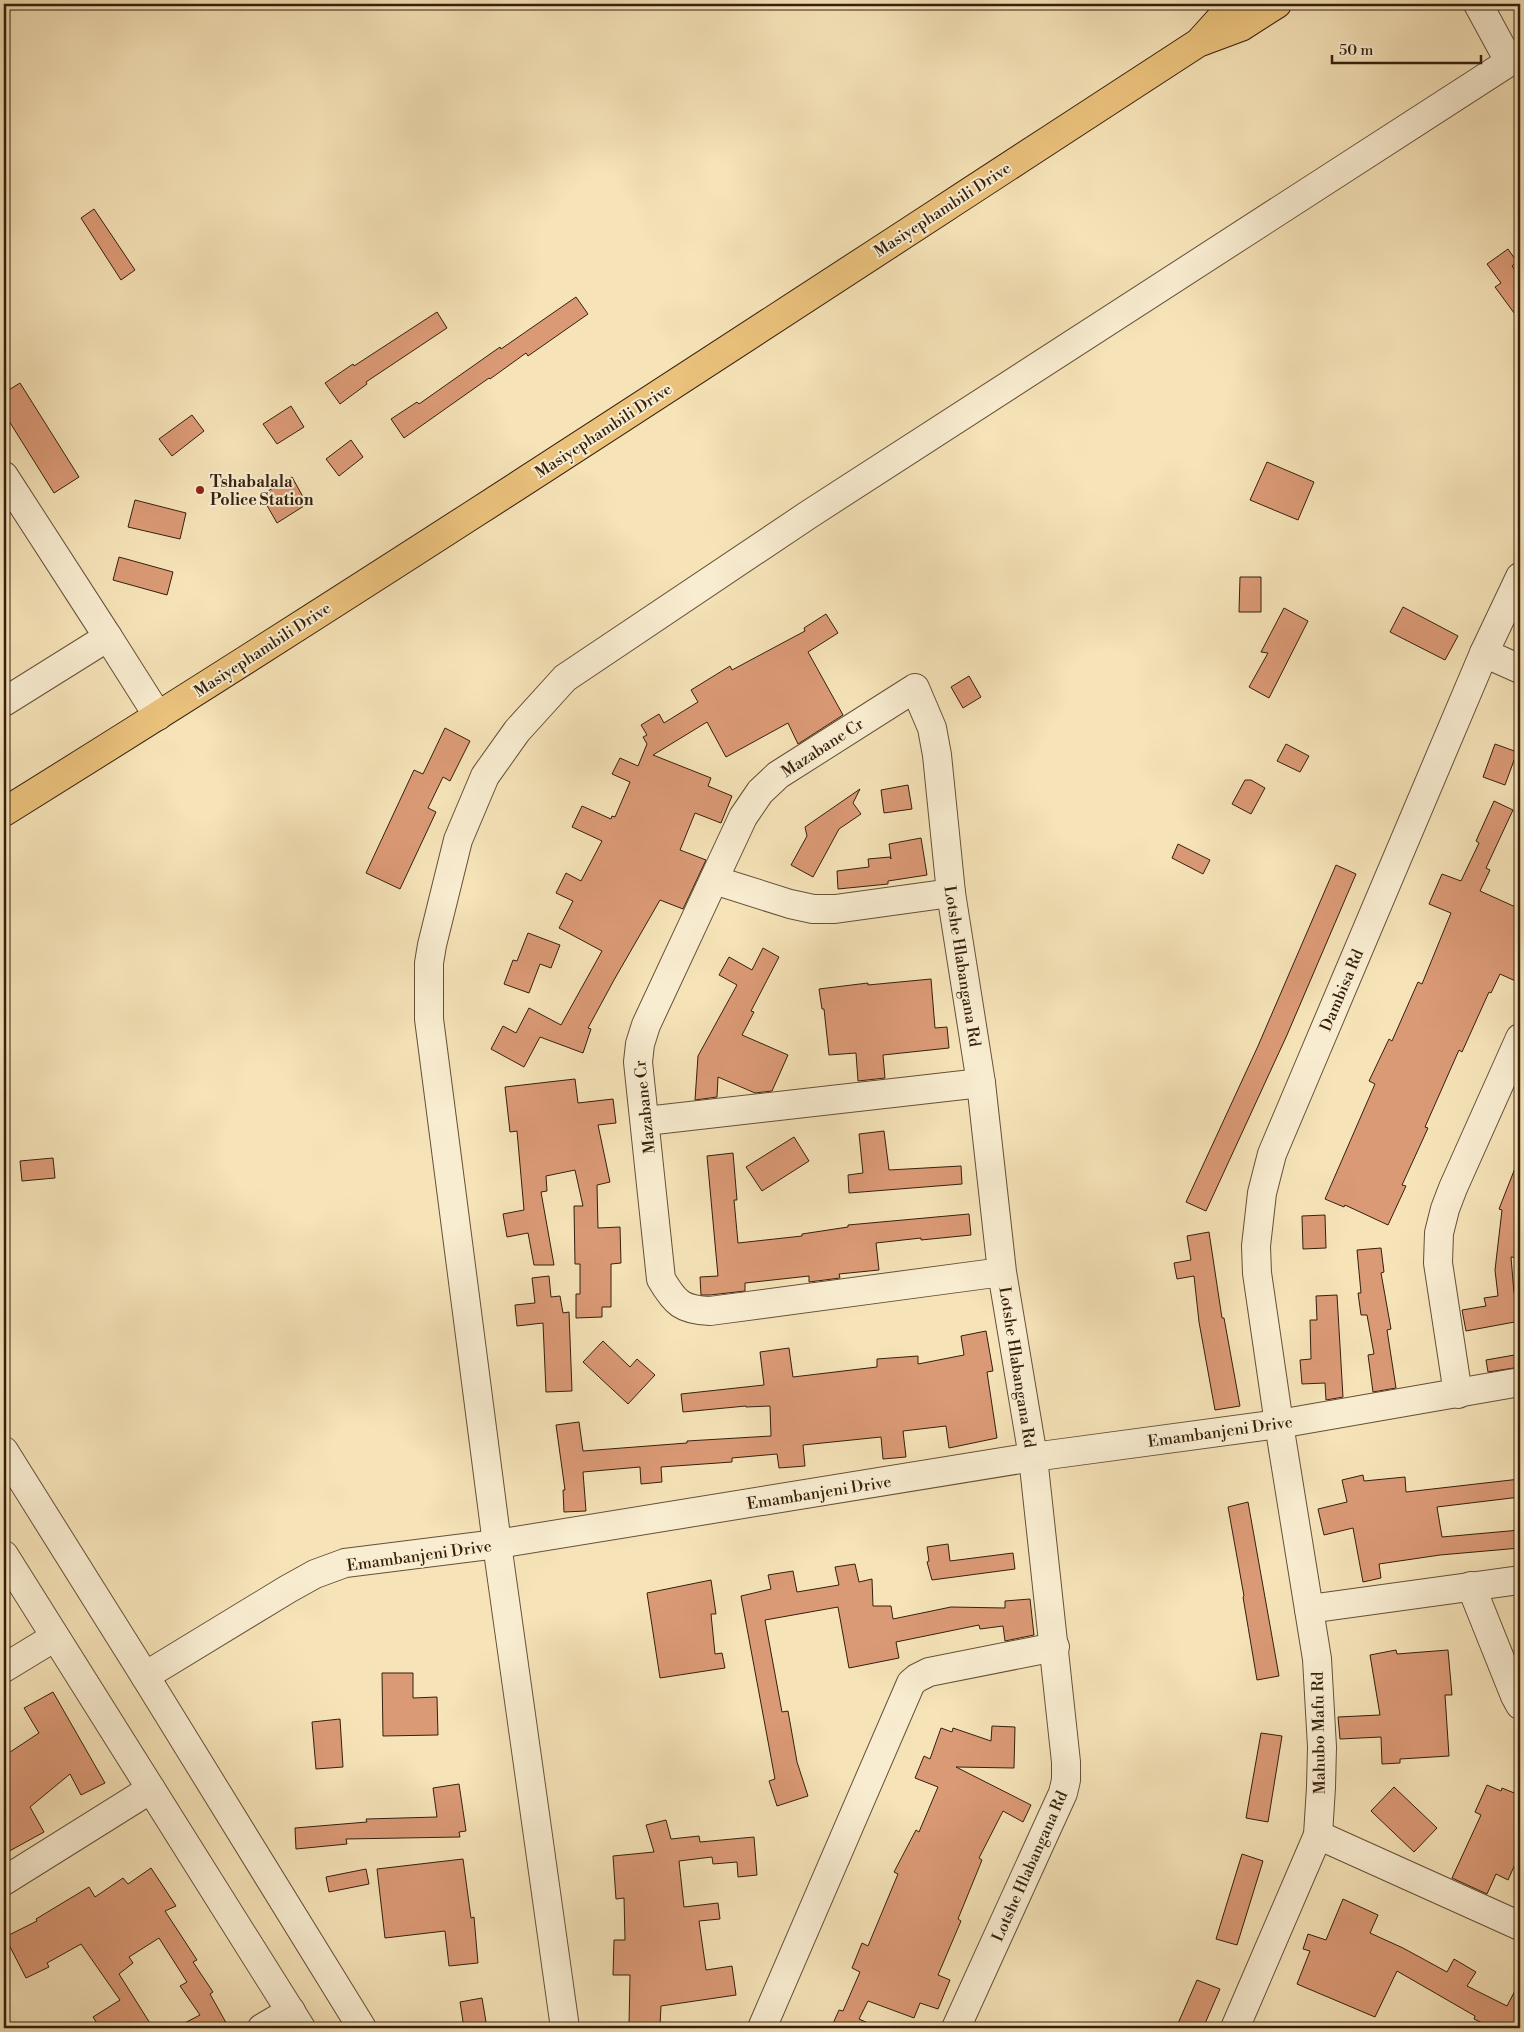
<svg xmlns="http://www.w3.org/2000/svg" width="1524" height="2032" viewBox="0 0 1524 2032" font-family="'Libre Bodoni',serif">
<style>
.building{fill:#db9a76;stroke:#351f0d}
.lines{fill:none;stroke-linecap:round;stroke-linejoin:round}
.minor-casing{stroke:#655038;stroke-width:30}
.major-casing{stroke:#351f0d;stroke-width:30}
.minor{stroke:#f9edd1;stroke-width:28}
.major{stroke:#ebc27c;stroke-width:28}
.poi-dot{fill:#8f2418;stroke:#f9edd1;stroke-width:2}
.labels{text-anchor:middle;stroke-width:4;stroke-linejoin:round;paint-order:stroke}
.street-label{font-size:16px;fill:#351f0d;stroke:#f9edd1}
.poi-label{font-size:16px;font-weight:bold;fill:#351f0d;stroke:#f9edd1;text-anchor:start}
</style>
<rect width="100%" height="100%" fill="#f6e3b8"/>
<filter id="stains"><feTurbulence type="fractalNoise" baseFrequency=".004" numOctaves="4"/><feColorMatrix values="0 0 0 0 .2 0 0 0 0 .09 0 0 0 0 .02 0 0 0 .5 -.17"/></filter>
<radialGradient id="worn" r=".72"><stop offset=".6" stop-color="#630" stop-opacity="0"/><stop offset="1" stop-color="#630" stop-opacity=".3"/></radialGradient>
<!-- building -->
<g class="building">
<path d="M94,209L135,270L121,280L81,218Z"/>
<path d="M1508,249L1517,262L1512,266L1520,277V321L1495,287L1501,283L1487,264Z"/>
<path d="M576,297L588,314L528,356L526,353L490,379L489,378L404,438L391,419L417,402L419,404L500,347L501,349Z"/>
<path d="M437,312L447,328L366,382L367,384L340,404L325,383L353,364L354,366Z"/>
<path d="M20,383L79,477L54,493L4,413V393Z"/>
<path d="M291,406L304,427L277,444L263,424Z"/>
<path d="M192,415L204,431L172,456L159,439Z"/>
<path d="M351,440L363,457L339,476L326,459Z"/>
<path d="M1267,462L1314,482L1298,520L1250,500Z"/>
<path d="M292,477L307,504L277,523L261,495Z"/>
<path d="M135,500L186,513L180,539L128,527Z"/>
<path d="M119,557L173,572L167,595L113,580Z"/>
<path d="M1240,577H1261V612H1239Z"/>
<path d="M1403,607L1458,636L1445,660L1390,632Z"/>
<path d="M1284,608L1308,621L1269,698L1249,687L1268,653L1261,652Z"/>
<path d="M826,614L838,633L808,652L843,715L798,744L788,723L726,757L707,722L653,755L711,778L708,786L732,796L721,823L695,813L680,850L706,860L683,909L660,900L614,980L588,1028L591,1029L583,1053L540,1037L524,1067L491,1049L503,1026L516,1033L529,1008L561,1025L602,951L559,928L573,901L556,893L566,873L581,881L602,841L572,827L582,806L611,819L612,816L615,817L630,782L612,774L620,758L638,766L647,744L643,737L647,735L641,725L659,714L664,723L698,702L691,690L730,666L732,670L805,631L804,628Z"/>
<path d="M969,676L981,697L963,708L951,687Z"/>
<path d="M445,728L470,741L450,781L443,777L428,808L436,812L400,889L366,873L414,770L423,774Z"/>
<path d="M1286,744L1309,756L1300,772L1277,761Z"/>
<path d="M1495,744L1517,752L1505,785L1483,777Z"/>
<path d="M1245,780H1251L1265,788L1251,814L1232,804Z"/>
<path d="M908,785L912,809L884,813L881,790Z"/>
<path d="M860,789L853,803L861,814L839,829L813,877L791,865L807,836L805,827Z"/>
<path d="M1494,801L1513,810L1486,868L1490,870L1480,891L1520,909V983L1500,974L1491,993L1489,992L1462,1052L1459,1050L1425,1127L1428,1128L1402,1185L1406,1186L1388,1225L1345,1205L1344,1207L1325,1199L1375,1084L1369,1081L1389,1039L1392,1041L1418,982L1422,984L1451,913L1429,904L1442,874L1461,881L1479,843L1476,841Z"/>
<path d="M921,838L927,875L888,881V884L838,889L837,871L869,867L868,859L890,857L891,859L889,844Z"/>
<path d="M1178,844L1210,860L1203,874L1172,858Z"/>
<path d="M1336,865L1356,874L1287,1035L1206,1211L1186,1202L1258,1046Z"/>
<path d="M528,933L560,945L551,968L540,964L529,993L504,984L513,960L517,961Z"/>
<path d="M763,948L779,957L751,1011L754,1012L742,1035L788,1055L772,1091L755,1093L718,1077L717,1097L695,1100L698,1056L737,985L719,975L729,957L752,970Z"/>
<path d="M931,979L935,1028L947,1027L949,1048L883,1055L885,1078L858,1081L856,1053L829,1055L824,1009H822L819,989L868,983V985Z"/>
<path d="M575,1079L578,1103L613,1099L616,1123L598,1125L610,1182L597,1185L598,1228L620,1227L621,1263L611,1264V1307H602V1317L576,1318V1294H580V1264H575L574,1206H583L575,1170L546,1176L547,1191L541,1192L554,1265H534L528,1233L507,1237L503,1214L524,1210L517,1131L510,1132L505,1087Z"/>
<path d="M884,1131L889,1170L961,1166L962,1184L849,1193L848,1175L863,1173L859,1134Z"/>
<path d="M794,1137L809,1161L762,1191L746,1167Z"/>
<path d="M733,1153L737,1200H734L738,1243L802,1236V1234L848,1227V1225L969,1214L971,1235L921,1240V1238L876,1243L879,1270L839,1274L840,1278L809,1282V1276L745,1283V1291L710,1295H701L700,1277L718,1276L707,1156Z"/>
<path d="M53,1158L55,1178L22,1181L20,1161Z"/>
<path d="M1519,1158L1520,1258L1511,1257L1514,1293L1520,1292V1321L1466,1331L1462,1310L1486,1306L1484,1298L1498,1296L1495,1270L1502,1210L1499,1209Z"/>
<path d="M1325,1215L1326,1248L1303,1249L1302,1216Z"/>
<path d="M1209,1232L1222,1318H1224L1240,1406L1215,1410L1199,1322L1194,1276L1177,1279L1174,1263L1191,1260L1187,1236Z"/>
<path d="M1381,1248L1384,1272L1381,1273L1391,1329L1387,1330L1396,1388L1373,1392L1368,1355L1374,1354L1367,1315H1361L1358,1293H1361L1357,1250Z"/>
<path d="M549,1276L551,1297L560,1296L563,1313L569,1312L572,1391L546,1392L543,1323L517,1326L515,1305L535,1303L532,1278Z"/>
<path d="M1337,1295L1343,1397L1326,1400L1325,1383L1302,1384L1300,1360L1311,1359L1310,1320H1317L1316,1296Z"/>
<path d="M986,1331L993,1371L987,1372L997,1438L949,1448L946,1426L903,1431L906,1457L883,1459L881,1437L803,1445L805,1466L779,1468L777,1454L732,1458V1462L661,1467L662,1482L641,1484L640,1467L583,1472L586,1511L564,1512L563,1490H565L556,1425L579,1422L583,1451L687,1443V1441L771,1436L770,1406L746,1407V1406L683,1412L681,1394L764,1385L760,1352L789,1348L793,1377L877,1367V1359L918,1356V1364L964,1355L961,1336Z"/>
<path d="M603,1341L630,1367L637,1359L655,1375L628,1404L583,1362Z"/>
<path d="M1520,1354V1367L1488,1372L1486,1360Z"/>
<path d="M1363,1475L1364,1481L1405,1477L1406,1492L1520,1479V1497L1437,1507L1442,1537L1520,1530V1548L1440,1555L1379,1564L1381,1578L1363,1582L1353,1528L1324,1535L1318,1509L1347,1502L1342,1480Z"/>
<path d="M1248,1502L1279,1676L1257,1680L1243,1597L1244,1596L1228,1507Z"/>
<path d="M948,1544L950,1561L1013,1553L1015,1569L932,1580L927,1562L929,1561L927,1547Z"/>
<path d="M855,1564L859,1582L872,1579L873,1606H891L893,1619L951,1607L1005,1608V1601L1030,1599L1034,1635L1005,1641L1003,1626L980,1629L979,1625L896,1642L899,1658L849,1668L838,1607L765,1620L782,1712L788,1711L797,1762L808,1796L777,1806L769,1781L775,1779L741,1596L771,1589L768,1575L793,1571L797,1592L839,1585L835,1567Z"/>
<path d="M711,1580L716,1614H711L715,1654L722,1653L725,1668L660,1678L647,1593Z"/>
<path d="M1396,1650L1397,1654L1448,1650L1452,1695H1445L1449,1756L1400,1759V1763L1382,1764L1381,1737L1340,1739L1338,1717L1380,1715L1370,1655Z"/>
<path d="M382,1673H413V1698L437,1697L438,1735L383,1736Z"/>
<path d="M53,1692L105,1783L81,1795L70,1774L30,1807L44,1832L4,1854V1756L39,1733L24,1708Z"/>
<path d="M340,1719L343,1767L316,1769L312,1722Z"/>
<path d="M992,1726L1015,1727L1014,1768L956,1767L1031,1805L1023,1822L1003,1811L979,1858L982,1860L958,1919L961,1921L938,1975L950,1980L938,2009L920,2003L914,2018L868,2001L859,2019L879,2028H831L839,2010L843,2011L860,1972L852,1968L862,1943L868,1946L898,1874L894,1872L916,1830L919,1832L938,1787L915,1778L924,1756L930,1759L941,1728L952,1732L953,1728L991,1741Z"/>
<path d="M1261,1733L1282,1736L1268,1822L1246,1818Z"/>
<path d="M459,1784L466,1831L459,1832L460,1837L346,1839L347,1844L296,1849L295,1828L367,1822L366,1819L437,1817L433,1788Z"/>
<path d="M1487,1785L1501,1791L1502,1788L1519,1795L1514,1806L1520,1808V1853L1508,1880L1496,1874L1487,1894L1452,1878L1481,1815L1475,1812Z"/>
<path d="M1394,1787L1437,1828L1414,1852L1371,1811Z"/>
<path d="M666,1820L671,1839L699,1836L700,1842L754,1837L757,1875L738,1877L737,1862L713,1864L712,1857L679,1861L684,1907L718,1903L720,1919L699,1921L706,1970L732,1966L736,1995L661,2006L660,2025H629L630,1975H613L614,1940H625L624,1898L616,1899L613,1856L654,1852L646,1825Z"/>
<path d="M1242,1854L1263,1861L1237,1945L1216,1939Z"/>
<path d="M463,1859L471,1918L474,1917L478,1963L449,1966L445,1931L385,1938L377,1869Z"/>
<path d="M151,1868L176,1906L165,1911L197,1960L193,1962L213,1992L210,1994L229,2028H175L200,2015L180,1986L187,1982L159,1938L129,1957L133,1963L119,1974L153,2028H100L93,2017L120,2000L81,1944L47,1963L49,1967L26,1978L5,1937L37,1921L36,1919L89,1887L95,1897L123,1878L128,1884Z"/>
<path d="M366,1869L369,1884L329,1892L326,1877Z"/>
<path d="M1343,1899L1378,1915L1370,1933L1403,1948L1447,1972L1454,1959L1476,1972L1467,1986L1507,2006L1520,1981V2028H1493L1474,2019L1475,2016L1397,1971L1375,2017L1297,1984L1310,1951L1303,1949L1308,1934L1326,1940Z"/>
<path d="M1197,1980L1220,1989L1203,2028H1176Z"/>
<path d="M482,1998L487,2028H464L460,2002Z"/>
</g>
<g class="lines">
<defs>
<g id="minor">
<path d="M1478,4L1509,61"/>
<path d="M4,476L108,637L4,702"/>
<path d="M108,637L158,716"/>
<path d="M1484,653L1520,669"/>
<path d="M714,880L790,904L813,909H835L951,893"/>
<path d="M646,1121L981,1083"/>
<path d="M1458,1394L1438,1263L1439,1233L1445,1209L1453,1188L1520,1038"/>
<path d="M4,1451L145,1676L362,2028"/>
<path d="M4,1555L301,2028"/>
<path d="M1471,1586L1515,1696L1520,1705"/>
<path d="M1309,1609L1520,1580"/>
<path d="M4,1668L55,1637"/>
<path d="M145,1676L288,1589L315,1574L345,1563L497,1544L1033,1457L1279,1424L1520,1382"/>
<path d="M1318,1835L1520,1926"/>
<path d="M4,1881L151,1789"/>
<path d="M262,2028L291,2011"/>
<path d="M565,2028L497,1544L429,1019V963L432,945L458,840L485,776L517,731L565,678L808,515L1520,55"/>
<path d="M762,2028L911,1683L917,1678L929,1672L1055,1647"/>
<path d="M956,2028L1063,1793L1066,1780V1762L1033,1457L1002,1272L981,1083L951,893L937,755L932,728L915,688L778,775L760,792L743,817L646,1025L640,1044L638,1062L661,1279C675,1303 682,1310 710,1311L1002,1272"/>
<path d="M1235,2028L1318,1835L1321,1787L1322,1747L1317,1659L1279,1424L1257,1273L1256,1246L1262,1193L1272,1154L1316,1050L1484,653L1520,577"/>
</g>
<g id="major">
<path d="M1201,40L1229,9L1236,4"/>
<path d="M4,812C406,562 801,301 1198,43L1241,27L1277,4"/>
</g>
</defs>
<!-- minor casing -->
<use href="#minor" class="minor-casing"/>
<!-- major casing -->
<use href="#major" class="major-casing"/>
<!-- minor -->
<use href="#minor" class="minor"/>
<!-- major -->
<use href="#major" class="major"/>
</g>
<!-- markers -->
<circle class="poi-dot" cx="200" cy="490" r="5"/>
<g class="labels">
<!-- street labels -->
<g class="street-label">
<text transform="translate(942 209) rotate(-33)" y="6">Masiyephambili Drive</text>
<text transform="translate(603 430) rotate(-33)" y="6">Masiyephambili Drive</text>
<text transform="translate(262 649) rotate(-33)" y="6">Masiyephambili Drive</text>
<text transform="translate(822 747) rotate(-33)" y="6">Mazabane Cr</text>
<text transform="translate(963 966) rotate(81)" y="6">Lotshe Hlabangana Rd</text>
<text transform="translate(1341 990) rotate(-67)" y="6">Dambisa Rd</text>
<text transform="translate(644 1107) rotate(-96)" y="6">Mazabane Cr</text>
<text transform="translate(1018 1367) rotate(81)" y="6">Lotshe Hlabangana Rd</text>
<text transform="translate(1220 1431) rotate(-8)" y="6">Emambanjeni Drive</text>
<text transform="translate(819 1492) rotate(-9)" y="6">Emambanjeni Drive</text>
<text transform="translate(419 1555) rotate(-8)" y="6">Emambanjeni Drive</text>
<text transform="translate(1318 1733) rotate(-91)" y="6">Mahubo Mafu Rd</text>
<text transform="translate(1029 1866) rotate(-66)" y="6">Lotshe Hlabangana Rd</text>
</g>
<!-- poi labels -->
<g class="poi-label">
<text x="210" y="487">Tshabalala<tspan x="210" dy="18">Police Station</tspan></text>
</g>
</g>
<!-- margin -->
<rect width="1524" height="2032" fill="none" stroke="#f6e3b8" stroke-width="20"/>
<rect x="5" y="5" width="1514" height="2022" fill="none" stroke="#351f0d" stroke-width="2.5"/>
<rect x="10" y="10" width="1504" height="2012" fill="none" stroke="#351f0d"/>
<!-- scale -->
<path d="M1332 55v8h149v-8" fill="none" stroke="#351f0d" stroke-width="2.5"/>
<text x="1339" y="55" font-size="15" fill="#351f0d" stroke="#f9edd1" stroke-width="4" paint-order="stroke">50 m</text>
<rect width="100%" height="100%" filter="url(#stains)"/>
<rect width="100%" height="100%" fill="url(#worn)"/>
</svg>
